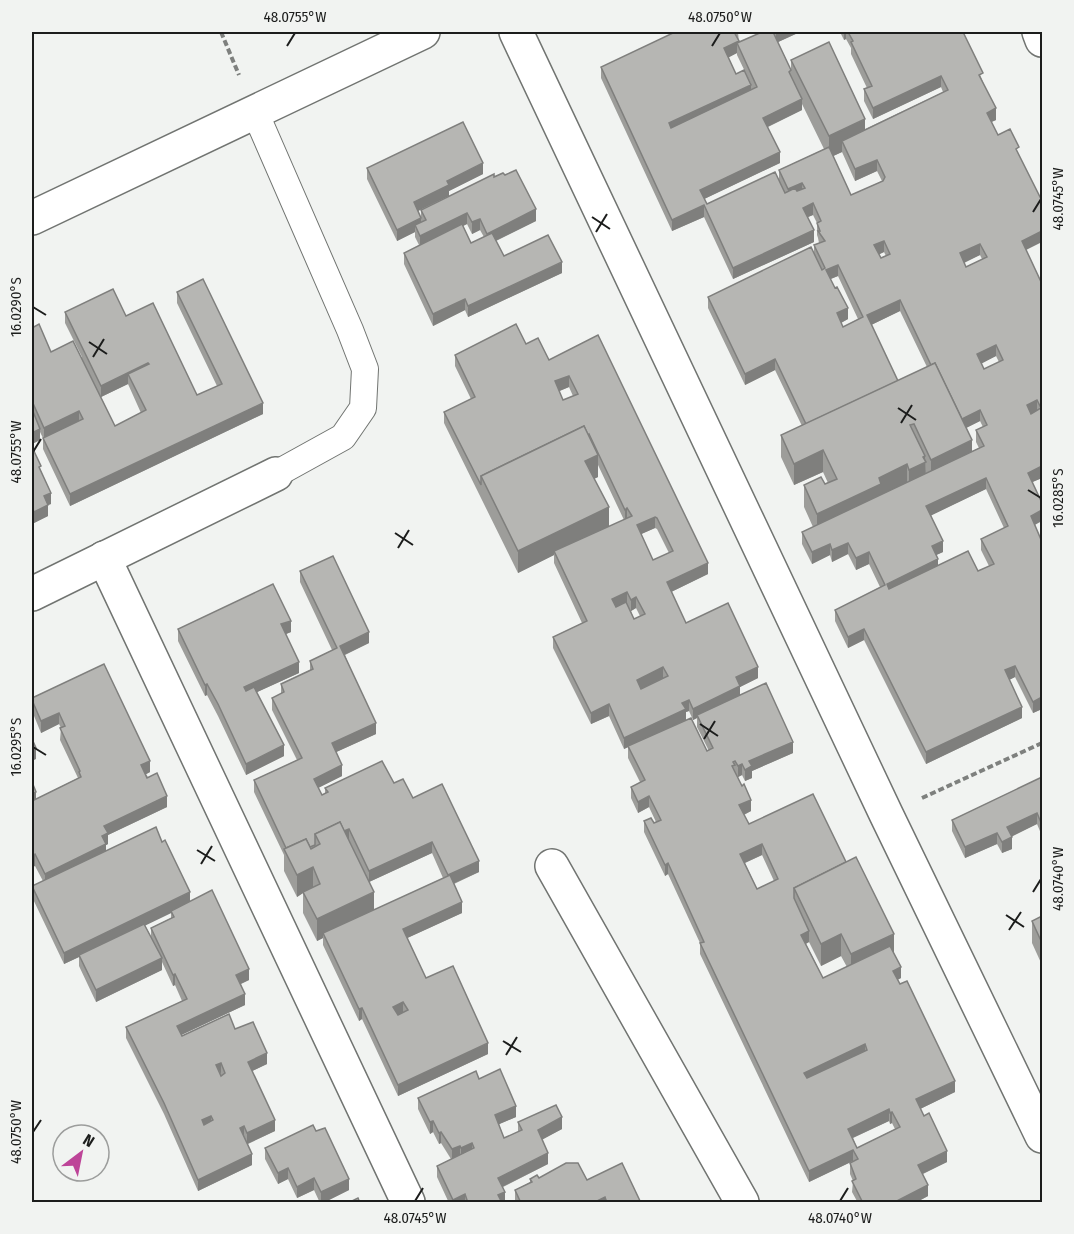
<svg xmlns="http://www.w3.org/2000/svg" width="1074" height="1234" viewBox="0 0 1074 1234" font-family="'Fira Sans Condensed',sans-serif">
<style>
.lines{fill:none;stroke-linecap:round;stroke-linejoin:round}
.lane-casing{stroke:#717471;stroke-width:28}
.street-casing{stroke:#717471;stroke-width:36}
.path{stroke:#7e807e;stroke-width:4;stroke-dasharray:6 3;stroke-linecap:butt}
.lane{stroke:#fff;stroke-width:26}
.street{stroke:#fff;stroke-width:33}
.wall{fill:#9d9d9a;fill-rule:evenodd}
.shaded-wall{fill:#7f7f7d}
.building{fill:#b6b6b3;stroke:#7f7f7d;stroke-width:1.5;fill-rule:evenodd}
.ticks{fill:none;stroke:#1c1d1c;stroke-width:2}
.neatline{fill:none;stroke:#1c1d1c;stroke-width:2}
.ticks-label{font-size:15px;text-anchor:middle;fill:#1c1d1c}
</style>
<rect width="100%" height="100%" fill="#f1f3f1"/>
<g class="lines">
<defs>
<path id="lane" d="M255,112L350,330L365,369L363,408L343,437L276,474"/>
<g id="street">
<path d="M516,32L886,814L1042,1136"/>
<path d="M1039,32L1042,40"/>
<path d="M32,218L423,32"/>
<path d="M104,558L408,1202"/>
<path d="M32,594L276,474"/>
<path d="M552,866L742,1202"/>
</g>
</defs>
<!-- lane casing -->
<use href="#lane" class="lane-casing"/>
<!-- street casing -->
<use href="#street" class="street-casing"/>
<!-- path -->
<g class="path">
<path d="M221,32L239,75"/>
<path d="M922,798L1042,743"/>
</g>
<!-- lane -->
<use href="#lane" class="lane"/>
<!-- street -->
<use href="#street" class="street"/>
</g>
<!-- wall -->
<g class="wall">
<path d="M738,32L739,43L762,32H800L778,42L791,70V77V60L865,129L943,92L941,87L873,119L864,101V89L867,88L851,54V48L846,39L844,40L840,32H963L983,82L996,120L991,122L998,135L1019,155L1026,250L1042,284V478L1032,482L1035,525L1042,542V709L1033,713L1015,677L1009,680L1022,718L926,764L864,640L848,648L835,621V610L880,587L869,564L856,570L848,554L832,562L830,555L812,564L802,544V532L813,527L804,507V485L825,484L828,483L823,472L794,485L781,457V435L802,426L775,370L745,385L708,308V297L814,253V245L819,243L818,238L817,235V223L813,215L808,217L814,242L733,279L704,217L672,231L601,78V67ZM737,53V55L751,84L736,74L728,57ZM802,104L824,149L779,170V181L707,204L704,199L780,163L768,127L802,110ZM842,152L855,181L877,171L882,181L851,195L833,156ZM884,252L886,256L881,258L879,254ZM980,255L982,259L966,267L964,262ZM838,276L858,319L843,327L841,323L848,319L830,279ZM900,311L927,367L898,381L871,325ZM996,356L999,362L984,369L981,363ZM980,421L983,427L976,430V442L979,448L972,451L966,428ZM986,489L1004,528L981,539V550L989,566L978,571L938,565L936,555L943,552L931,515Z"/>
<path d="M367,168L483,174L449,191L418,211L421,218V210L494,177L536,221L496,241L504,256L562,273L468,317L465,310L433,326L404,264V253L419,245L415,237V232L397,241L367,179ZM467,224L472,234L480,230L484,237L471,243L463,226Z"/>
<path d="M177,292L263,414L70,506L43,449V438L40,432V440L32,444V328L51,352L82,357L65,323V312L126,316L197,395L217,386L177,303ZM128,384L141,413L115,426L101,397Z"/>
<path d="M598,335L708,574L671,592L686,623L758,678L740,687V695L793,753L752,771V778L745,781L742,775L738,777L751,811L744,815L749,824L846,862L894,953L901,978L897,980L955,1092L920,1109L947,1162L923,1174L928,1196L915,1203H858L852,1192L853,1181L850,1174V1163L853,1161L809,1182L700,954V943L668,874L665,876L644,832V821L654,823L656,822L649,807L638,813L631,798V787L640,782L628,758V747L624,749L609,716L591,724L553,648V637L582,623L554,563V555L518,573L444,423V412L471,399L455,366V355L526,344L549,360ZM569,387L573,396L563,400L559,391ZM598,465L624,520L609,527L594,479L598,477ZM655,528L657,529L669,553L653,560L641,534ZM636,608L640,616L634,619L631,611ZM689,711L693,720L697,718V727L709,751H707L686,720V712ZM762,855L774,881L757,889L745,863ZM809,942L821,966L841,956L847,967L823,978L806,944ZM889,1121L890,1124L892,1123L895,1129L857,1148L853,1138Z"/>
<path d="M32,447L41,471L51,504L48,505V516L34,523L32,519Z"/>
<path d="M300,571L369,643L345,655L376,734L336,752L342,776L318,788L322,795L325,793V788L394,783L413,798L479,872L454,884L462,913L407,938L426,978L488,1054L398,1096L362,1019L359,1021L323,945V938L317,941L303,913V893L297,897L284,871V855L254,792V780L297,760L272,710V698L281,694V684L310,670V661L332,650L300,582ZM349,840L369,882L432,853L443,878L374,910Z"/>
<path d="M178,629L291,632L286,634L299,673L257,692L284,756L246,775L218,716L207,695L205,696L178,641Z"/>
<path d="M104,664L150,772L146,774L167,807L108,835V844L106,845V851L190,902L249,980L241,984L245,1005L181,1035L182,1036L235,1029L267,1064L252,1071L275,1131L248,1144L252,1165L198,1191L164,1114L126,1038V1027L182,1001L175,985L173,986L162,962V970L96,1002L79,966V957L64,964L32,897V886L43,881L35,866L32,867L36,799L78,778L60,740L61,728L59,724L41,733L32,711V698ZM171,912V918L151,928V937L145,925Z"/>
<path d="M1042,777V836L1037,824L1011,836L1012,849L1002,853L997,844L965,858L952,831V820Z"/>
<path d="M1042,916V965L1032,943V921Z"/>
<path d="M479,1079L516,1117L499,1124L504,1138L518,1132V1122L562,1129L542,1139L548,1164L503,1187L505,1203H449L437,1177V1166L451,1159L441,1143L439,1144L433,1132L430,1134L418,1109V1098Z"/>
<path d="M265,1148L349,1190L323,1203H320L314,1190L297,1198L288,1179L278,1184L265,1159Z"/>
<path d="M539,1178L587,1180L641,1203H515V1190L530,1182V1179Z"/>
</g>
<!-- shaded-wall -->
<g class="shaded-wall">
<path d="M776,32H800L776,43Z"/>
<path d="M844,32H846V39L844,40Z"/>
<path d="M739,41V47L737,43V53L724,60V48Z"/>
<path d="M941,76V87L873,119V108Z"/>
<path d="M751,85V96L669,135V123Z"/>
<path d="M802,99V110L763,129V118Z"/>
<path d="M996,108V120L987,124V113Z"/>
<path d="M865,119V140L842,141V152L829,158V136Z"/>
<path d="M780,152V163L700,201V190Z"/>
<path d="M877,160V171L855,181V169Z"/>
<path d="M483,163V174L449,191V196L414,213V202L447,181Z"/>
<path d="M802,183V194L788,200V189Z"/>
<path d="M813,203V215L803,219V208Z"/>
<path d="M704,205V217L672,231V220Z"/>
<path d="M536,209V221L487,245V234Z"/>
<path d="M467,213V224L420,247V236Z"/>
<path d="M421,218V229L415,225V232L397,241V230Z"/>
<path d="M480,219V230L472,234V222Z"/>
<path d="M814,230V242L733,279V268Z"/>
<path d="M1042,231V242L1022,252V241Z"/>
<path d="M884,241V252L874,257V245Z"/>
<path d="M980,244V255L960,265V253Z"/>
<path d="M562,262V273L468,317V306Z"/>
<path d="M838,265V276L826,281V270Z"/>
<path d="M465,299V310L433,326V314Z"/>
<path d="M900,300V311L867,327V315Z"/>
<path d="M848,308V319L837,325V313Z"/>
<path d="M996,345V356L977,366V354Z"/>
<path d="M775,359V370L745,385V374Z"/>
<path d="M148,363V374H128V384L101,397V386Z"/>
<path d="M569,376V387L555,393V381Z"/>
<path d="M1037,400V411L1027,416V405Z"/>
<path d="M263,403V414L70,506V494Z"/>
<path d="M980,410V421L958,432V420Z"/>
<path d="M79,411V422L44,439V428Z"/>
<path d="M40,429V440L32,444V433Z"/>
<path d="M972,440V462L931,482V460Z"/>
<path d="M823,450V472L794,485V464Z"/>
<path d="M598,455V477L585,483V461Z"/>
<path d="M925,456L926,484L909,492V470L923,457Z"/>
<path d="M907,464V486L817,536V514L879,478Z"/>
<path d="M1042,466V478L1028,484V473Z"/>
<path d="M986,478V489L926,518V506Z"/>
<path d="M51,493V504L48,505V516L34,523V512L44,496Z"/>
<path d="M609,507V529L554,551V555L518,573V551Z"/>
<path d="M627,508V520L625,521V510Z"/>
<path d="M1042,510V521L1031,527V516Z"/>
<path d="M655,517V528L637,536V525Z"/>
<path d="M943,541V552L932,557V546Z"/>
<path d="M848,543V554L832,562V550Z"/>
<path d="M830,544V555L812,564V552Z"/>
<path d="M869,552V564L856,570V558Z"/>
<path d="M938,559V571L887,595V584Z"/>
<path d="M708,563V574L667,594V582Z"/>
<path d="M627,592V604L612,610V599Z"/>
<path d="M636,597V608L631,611V600Z"/>
<path d="M291,621V632L281,636V624Z"/>
<path d="M864,629V640L848,648V637Z"/>
<path d="M369,632V643L340,657V646Z"/>
<path d="M299,662V673L244,698V687Z"/>
<path d="M1015,666V677L1005,682V670Z"/>
<path d="M663,667V678L637,691V680Z"/>
<path d="M758,667V678L740,687V697L697,715V718L693,720V709L736,677Z"/>
<path d="M207,684V695L205,696V685Z"/>
<path d="M1042,697V709L1033,713V702Z"/>
<path d="M689,700V711L686,712V720L624,749V738L682,703Z"/>
<path d="M609,704V716L591,724V713Z"/>
<path d="M1022,707V718L926,764V752Z"/>
<path d="M59,713V724L41,733V721Z"/>
<path d="M376,723V734L332,754V743Z"/>
<path d="M793,742V753L752,771V778L745,781V770L749,761Z"/>
<path d="M284,745V756L246,775V764Z"/>
<path d="M36,748V759L32,761V750Z"/>
<path d="M150,761V772L141,777V765Z"/>
<path d="M742,764V775L738,777V766Z"/>
<path d="M342,765V776L314,790V779Z"/>
<path d="M36,792V803L32,805V794Z"/>
<path d="M167,796V807L108,835V844L106,845V856L45,885V874L102,836L104,826Z"/>
<path d="M649,796V807L638,813V802Z"/>
<path d="M751,800V811L739,817V805Z"/>
<path d="M1037,813V824L1007,839V827Z"/>
<path d="M349,829V840L320,854V844Z"/>
<path d="M997,833V844L965,858V847Z"/>
<path d="M1012,837V849L1002,853V842Z"/>
<path d="M432,842V853L369,882V871Z"/>
<path d="M762,844V855L740,865V854Z"/>
<path d="M35,854V866L32,867V856Z"/>
<path d="M479,861V872L448,886V875Z"/>
<path d="M668,863V874L665,876V865Z"/>
<path d="M313,867V889L303,892V893L297,897V875Z"/>
<path d="M190,892V904L80,957L79,955V957L64,964V953Z"/>
<path d="M374,892V913L323,933V938L317,941V919Z"/>
<path d="M462,902V913L403,940V929Z"/>
<path d="M809,931V942L801,946V935Z"/>
<path d="M841,934V956L821,966V944Z"/>
<path d="M894,934V956L851,976V954Z"/>
<path d="M162,958V970L96,1002V990Z"/>
<path d="M901,967V978L893,982V971Z"/>
<path d="M249,969V980L236,986V975Z"/>
<path d="M175,974V985L173,986V975Z"/>
<path d="M245,994V1005L177,1037V1026Z"/>
<path d="M403,1002V1013L393,1018V1007Z"/>
<path d="M362,1008V1019L359,1021V1009Z"/>
<path d="M488,1043V1054L398,1096V1085Z"/>
<path d="M865,1044V1056L804,1085V1073Z"/>
<path d="M267,1053V1064L248,1073V1062Z"/>
<path d="M221,1063V1074L216,1065Z"/>
<path d="M955,1081V1092L916,1111V1099Z"/>
<path d="M516,1106V1117L495,1126V1115Z"/>
<path d="M889,1109V1121L848,1140V1129Z"/>
<path d="M892,1112V1123L890,1124V1113Z"/>
<path d="M211,1116V1127L202,1131V1120Z"/>
<path d="M562,1117V1129L538,1142V1130Z"/>
<path d="M275,1120V1131L247,1144V1133Z"/>
<path d="M433,1121V1132L430,1134V1122Z"/>
<path d="M244,1126V1137L240,1128Z"/>
<path d="M441,1132V1143L439,1144V1133Z"/>
<path d="M472,1143V1154L461,1159V1148Z"/>
<path d="M460,1146V1157L452,1160V1149Z"/>
<path d="M853,1150V1161L809,1182V1171Z"/>
<path d="M947,1151V1162L918,1176V1165Z"/>
<path d="M548,1153V1164L498,1189V1178Z"/>
<path d="M252,1154V1165L198,1191V1180Z"/>
<path d="M288,1168V1179L278,1184V1173Z"/>
<path d="M314,1178V1190L297,1198V1187Z"/>
<path d="M349,1179V1190L323,1203H321V1192Z"/>
<path d="M928,1185V1196L915,1203H893Z"/>
<path d="M505,1192V1203H498V1195Z"/>
<path d="M465,1194V1203H453V1200Z"/>
<path d="M605,1197V1203H593Z"/>
</g>
<!-- building -->
<g class="building">
<path d="M675,32H734L739,41L724,48L736,74L744,70L751,85L669,123L671,128L757,87L737,43L762,32H773L791,70L789,72L802,99L763,118L780,152L700,190L707,204L775,172L785,193L795,188L797,191L805,188L802,183L788,189L779,170L829,147L851,195L883,181L885,177L877,160L855,169L842,141L948,90L941,76L873,108L864,89L872,86L851,42L853,41L848,32H963L983,73L979,75L996,108L987,113L998,135L1010,129L1019,147L1016,149L1042,201V231L1022,241L1042,284V466L1028,473L1042,503V510L1031,516L1042,542V697L1033,702L1015,666L1005,670L1022,707L926,752L864,629L848,637L835,610L885,585L869,552L856,558L848,543L832,550L830,544L812,552L802,532L984,446L976,430L987,425L980,410L962,419L935,363L931,365L900,300L867,315L898,381L806,424L775,359L745,374L708,297L811,247L822,270L825,268L814,245L825,241L818,231H820L817,223L821,221L813,203L803,208L814,230L733,268L704,205L672,220L601,67ZM884,241L890,254L881,258L874,245ZM980,244L987,257L966,267L960,253ZM838,265L863,317L843,327L837,313L848,308L837,287L835,288L826,270ZM996,345L1003,360L984,369L977,354ZM1037,400L1041,408L1031,414L1027,405ZM986,478L1008,526L981,539L994,564L978,571L968,551L889,589L887,584L938,559L932,546L943,541L926,506Z"/>
<path d="M829,42L865,119L829,136L791,60Z"/>
<path d="M463,122L483,163L447,181L449,185L414,202L421,218L397,230L367,168Z"/>
<path d="M516,170L536,209L487,234L480,219L472,222L467,213L420,236L415,225L426,220L421,210L494,174V177L503,173L505,175Z"/>
<path d="M462,224L471,243L492,233L504,256L548,235L562,262L468,306L465,299L433,314L404,253Z"/>
<path d="M203,279L263,403L70,494L43,438L83,419L79,411L44,428L32,401V328L39,324L51,352L73,341L115,426L146,410L128,374L149,364L148,363L101,386L65,312L113,289L126,316L153,303L197,395L222,384L177,292Z"/>
<path d="M516,324L526,344L538,338L549,360L598,335L708,563L667,582L686,623L728,603L758,667L736,677L740,686L693,709L689,700L682,703L686,709L624,738L609,704L591,713L553,637L587,621L554,551L632,516L627,508L625,510L589,434L588,435L584,426L481,476V485L444,412L475,397L455,355ZM569,376L578,394L563,400L555,381ZM655,517L657,518L673,551L653,560L637,525ZM627,592L631,600L636,597L645,614L634,619L626,602L616,607L612,599ZM663,667L668,676L641,689L637,680Z"/>
<path d="M935,363L972,440L931,460L914,424L910,425L925,456L923,457L926,462L909,470L907,464L879,478L881,484L817,514L804,485L821,477L825,484L837,479L823,450L794,464L781,435Z"/>
<path d="M32,409L40,429L32,433Z"/>
<path d="M584,426L598,455L585,461L609,507L518,551L481,476Z"/>
<path d="M32,447L41,466L39,467L51,493L44,496L48,505L34,512L32,507Z"/>
<path d="M333,556L369,632L340,646L376,723L332,743L342,765L314,779L322,795L328,792L325,788L382,761L394,783L403,779L413,798L442,784L479,861L448,875L432,842L369,871L349,829L344,831L340,822L315,834V845L310,847L306,839L286,848L254,780L302,758L272,698L284,692L281,684L313,669L310,661L337,648L300,571Z"/>
<path d="M273,584L291,621L281,624L299,662L244,687L246,691L254,687L284,745L246,764L218,704L207,684L205,685L178,629Z"/>
<path d="M104,664L150,761L141,765L147,778L157,773L167,796L104,826L108,833L102,836L106,844L45,874L35,854L32,856V801L81,777L79,772L80,771L60,728L65,726L59,713L41,721L32,700V698Z"/>
<path d="M766,683L793,742L749,761L752,766L745,770L742,764L738,766L735,761L733,762L735,765L732,766L742,786L744,784L751,800L739,805L749,824L813,794L846,862L794,888V898L809,931L801,935L823,978L890,946L901,967L893,971L900,984L907,981L955,1081L916,1099L924,1116L929,1113L947,1151L918,1165L928,1185L893,1203H863L852,1181L856,1179L850,1163L858,1159L853,1150L809,1171L700,943L704,942L668,863L665,865L644,821L651,818L654,823L661,820L649,796L638,802L631,787L645,780L628,746L691,718L707,751L713,748L697,715ZM762,844L778,879L757,889L740,854ZM865,1044L867,1050L807,1078L804,1073ZM889,1109L890,1113L892,1112L900,1127L857,1148L848,1129Z"/>
<path d="M32,739L36,748L32,750Z"/>
<path d="M1042,777V825L1037,813L1007,827L1012,837L1002,842L997,833L965,847L952,820Z"/>
<path d="M32,782L36,792L32,794Z"/>
<path d="M340,822L374,892L317,919L303,892L320,884L313,867L297,875L284,849L306,839L311,849L320,844L315,834Z"/>
<path d="M156,827L162,842L165,840L190,892L64,953L32,886Z"/>
<path d="M856,857L894,934L851,954L841,934L821,944L794,888Z"/>
<path d="M450,875L462,902L403,929L426,978L453,966L488,1043L398,1085L362,1008L359,1009L323,933ZM403,1002L408,1010L398,1015L393,1007Z"/>
<path d="M212,890L249,969L236,975L245,994L177,1026L182,1036L229,1014L235,1029L253,1022L267,1053L248,1062L275,1120L247,1133L244,1126L240,1128L252,1154L198,1180L164,1103L126,1027L187,999L175,974L173,975L151,928L174,917L171,911ZM221,1063L225,1073L221,1076L216,1065ZM211,1116L213,1120L204,1125L202,1120Z"/>
<path d="M1042,916V943L1032,921Z"/>
<path d="M144,924L162,958L96,990L79,955Z"/>
<path d="M500,1069L516,1106L495,1115L504,1138L522,1130L518,1122L556,1105L562,1117L538,1130L548,1153L498,1178L505,1192L498,1195L502,1203H468L465,1194L453,1200L437,1166L474,1148L472,1143L461,1148L460,1146L452,1149L441,1132L439,1133L433,1121L430,1122L418,1098L476,1071L479,1079Z"/>
<path d="M313,1125L316,1131L325,1128L349,1179L321,1192L314,1178L297,1187L288,1168L278,1173L265,1148Z"/>
<path d="M566,1163H578L587,1180L622,1163L641,1203H607L605,1197L593,1203H521L515,1190L532,1182L530,1179L537,1175L539,1178Z"/>
<path d="M358,1198L360,1203H348Z"/>
</g>
<!-- ticks -->
<path class="ticks" d="M287,46L295,33M712,46L720,33M1033,212L1041,199M592,217L610,229M596,232L607,214M33,307L46,315M89,342L107,354M93,357L104,339M898,408L916,420M901,423L912,405M33,452L41,439M1028,490L1041,498M395,533L413,545M398,548L409,530M700,724L718,736M704,739L715,721M33,747L46,755M197,850L215,861M201,864L212,846M1033,892L1041,879M1006,915L1024,927M1009,930L1021,912M503,1041L521,1052M506,1055L517,1037M33,1132L41,1120M415,1201L423,1188M840,1201L848,1188"/>
<!-- border -->
<rect width="1074" height="1234" fill="none" stroke="#f1f3f1" stroke-width="66"/>
<!-- north arrow -->
<g transform="translate(81 1153) rotate(32)"><circle r="28" fill="#f1f3f1" stroke="#9c9d9c" stroke-width="1.5"/>
<path d="M0-4.5L10 22L0 15L-10 22Z" fill="#bd4498"/>
<text y="-9" font-size="16" font-weight="bold" text-anchor="middle" fill="#1c1d1c">N</text>
</g>
<rect x="33" y="33" width="1008" height="1168" class="neatline"/>
<g class="ticks-label">
<text x="295" y="22">48.0755°W</text>
<text x="720" y="22">48.0750°W</text>
<text transform="translate(1058 199) rotate(-90)" y="5">48.0745°W</text>
<text transform="translate(16 307) rotate(-90)" y="5">16.0290°S</text>
<text transform="translate(16 452) rotate(-90)" y="5">48.0755°W</text>
<text transform="translate(1058 498) rotate(-90)" y="5">16.0285°S</text>
<text transform="translate(16 747) rotate(-90)" y="5">16.0295°S</text>
<text transform="translate(1058 879) rotate(-90)" y="5">48.0740°W</text>
<text transform="translate(16 1132) rotate(-90)" y="5">48.0750°W</text>
<text x="415" y="1223">48.0745°W</text>
<text x="840" y="1223">48.0740°W</text>
</g>
</svg>
